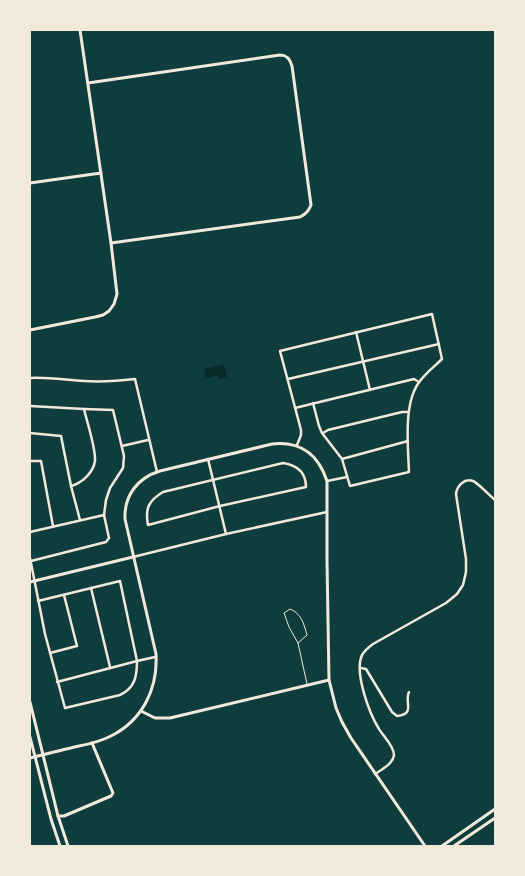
<svg xmlns="http://www.w3.org/2000/svg" width="525" height="876" viewBox="0 0 525 876" font-family="Mulish,sans-serif">
<style>
.water{fill:#0a2a2b}
.lines{fill:none;stroke-linecap:round;stroke-linejoin:round}
.service{stroke:#f1e9da;stroke-width:1}
.minor{stroke:#f1e9da;stroke-width:2.5}
.tertiary{stroke:#f1e9da;stroke-width:3}
</style>
<rect width="100%" height="100%" fill="#0f3d3e"/>
<!-- water -->
<path class="water" d="M224,364L227,377L219,379L218,375L206,378L204,369Z"/>
<g class="lines">
<!-- service -->
<path class="service" d="M298,643L307,635C304,624 301,613 290,609L284,613L289,627L298,643L307,684"/>
<!-- minor -->
<g class="minor">
<path d="M356,332L370,390"/>
<path d="M30,378C48,377 66,380 84,381C101,382 118,381 135,379L157,472"/>
<path d="M288,379L439,344"/>
<path d="M30,406L84,409L113,410L124,456L123,468L110,488L106,500L104,515L109,538L106,542L31,561"/>
<path d="M295,408L414,379L419,382"/>
<path d="M30,433L61,436L71,486L80,520"/>
<path d="M323,433L328,430L402,412H408"/>
<path d="M297,445L301,435V430L280,351L432,314L442,359C435,366 426,373 420,381C403,402 408,446 409,472L350,486L342,459L322,433L319,426L313,403"/>
<path d="M122,446L148,440"/>
<path d="M208,459L226,534"/>
<path d="M342,459L408,441"/>
<path d="M30,461H41L53,526"/>
<path d="M283,463C296,465 306,472 306,487L220,506L148,525C145,509 148,501 163,492Z"/>
<path d="M327,481L347,477"/>
<path d="M71,486C82,483 93,473 95,461C96,449 87,422 84,409"/>
<path d="M30,532L104,515"/>
<path d="M133,557L226,534L327,512"/>
<path d="M30,558L45,634L65,708L120,695C135,688 137,676 137,661L120,581L38,601"/>
<path d="M91,588L110,667"/>
<path d="M50,653L77,646L64,595"/>
<path d="M361,668L366,669L392,712L397,716C416,714 404,702 409,692"/>
<path d="M57,682L137,661L155,657"/>
<path d="M375,774C381,770 393,764 394,755C394,746 383,736 379,729C369,713 354,672 362,655C365,650 369,647 373,644L446,603L457,594L463,585L466,572V559L456,494C457,486 464,478 473,481C478,483 490,496 495,500"/>
</g>
<!-- tertiary -->
<g class="tertiary">
<path d="M88,83L280,55C287,55 290,59 292,66L311,205C309,211 306,214 300,217L111,243"/>
<path d="M30,183L101,173"/>
<path d="M30,330L95,317L103,315L109,311L114,304L117,294L111,243L80,30"/>
<path d="M30,582L133,557"/>
<path d="M30,702L58,816L68,846"/>
<path d="M141,711L155,718H170L329,680"/>
<path d="M30,737L51,819L60,846"/>
<path d="M30,758C46,754 62,750 79,746C90,744 101,741 111,736C143,720 158,688 156,654L125,519C124,496 137,478 160,471L272,444C301,441 318,454 327,481V561L329,680L336,708L342,722L351,738L425,846"/>
<path d="M58,816H64L111,796L113,793L92,743"/>
<path d="M442,846L495,809"/>
<path d="M454,846L495,818"/>
</g>
</g>
<!-- border -->
<rect width="525" height="876" fill="none" stroke="#f1e9da" stroke-width="62"/>
</svg>
